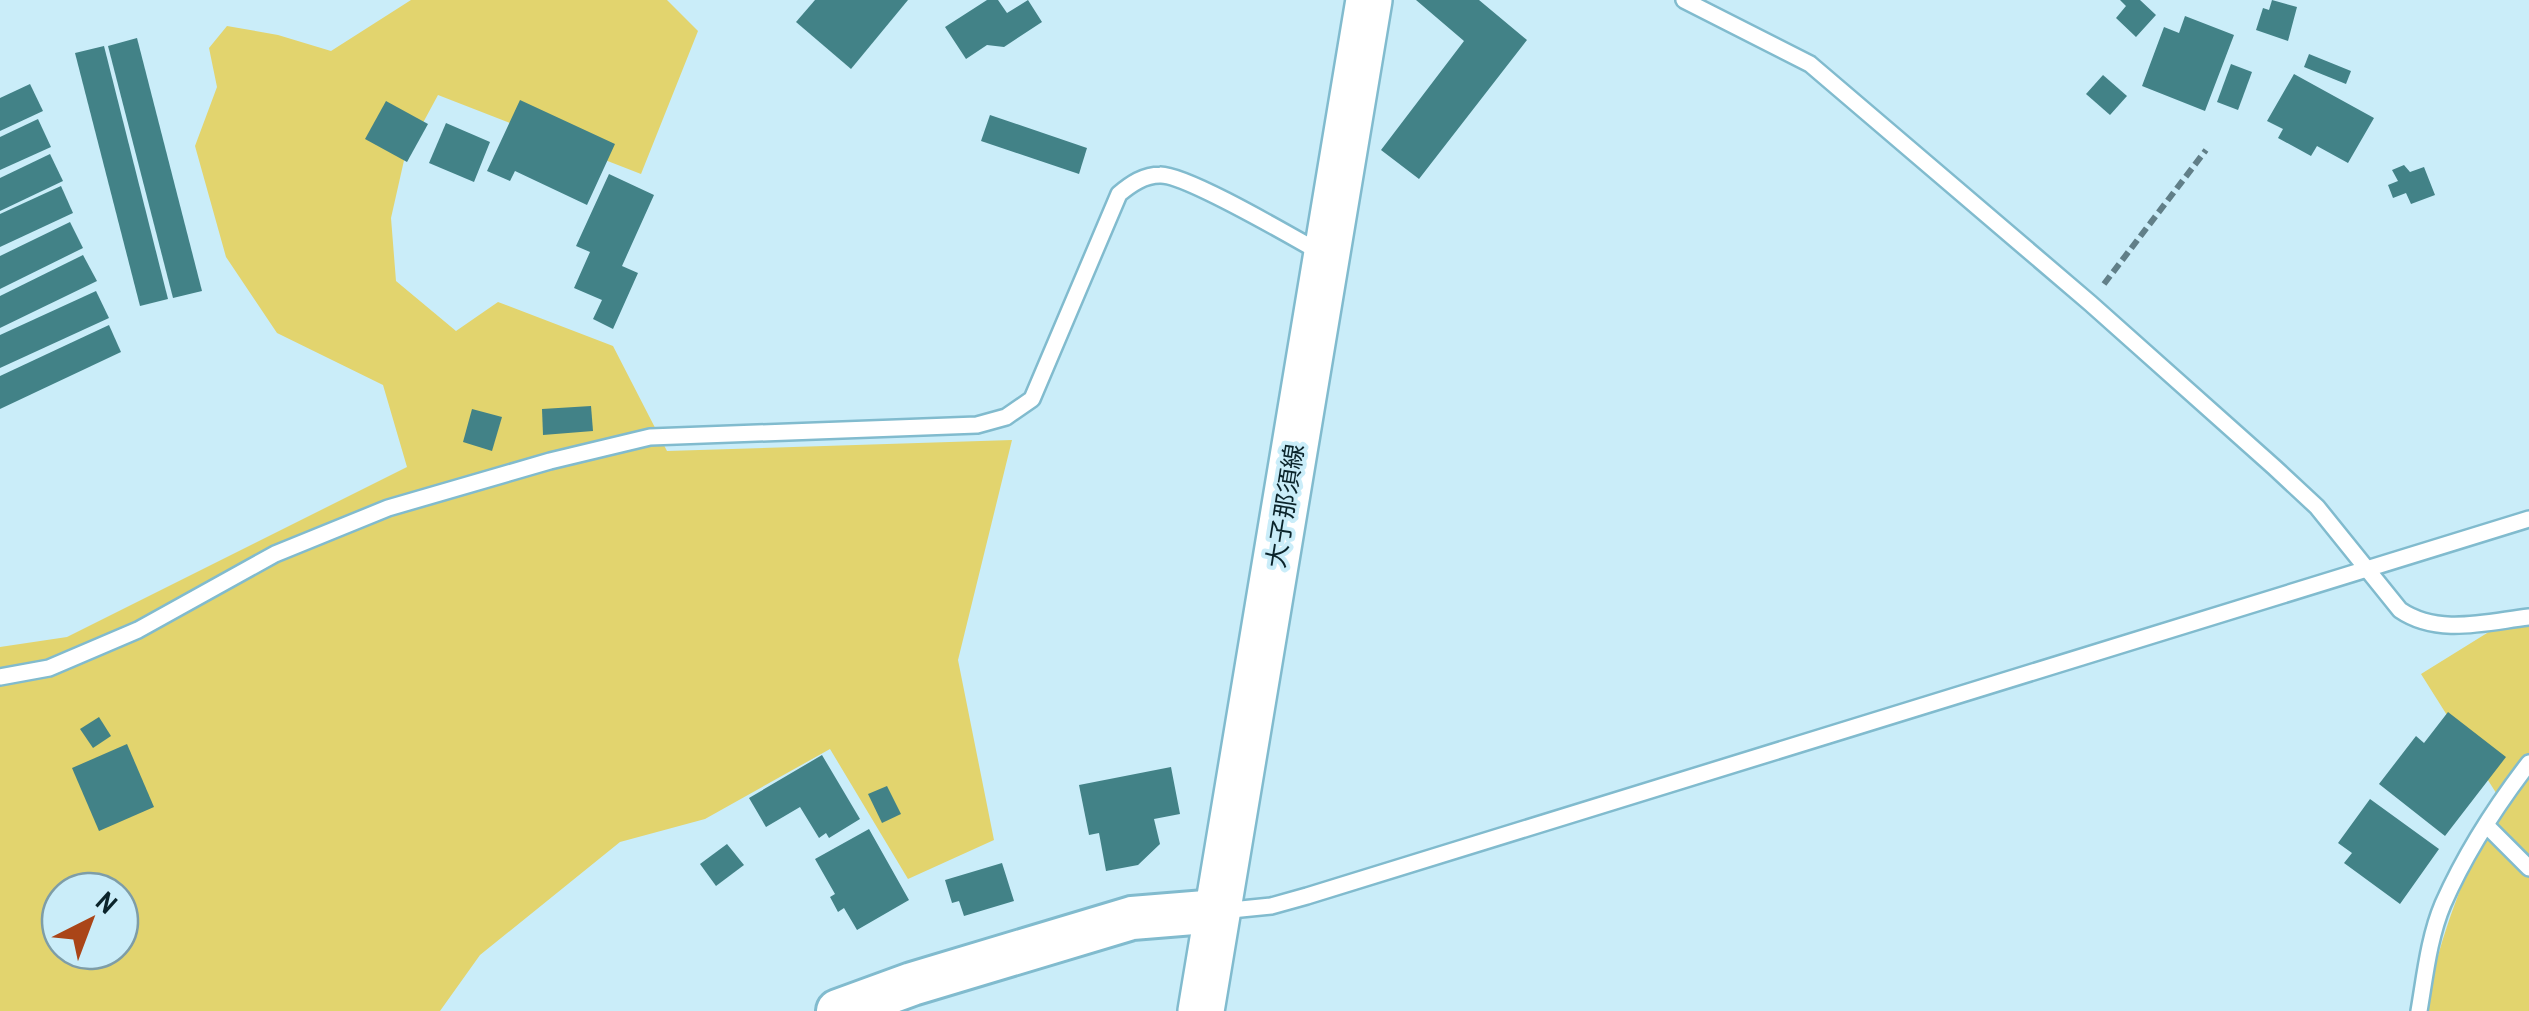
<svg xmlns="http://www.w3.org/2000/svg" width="2529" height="1011" viewBox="0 0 2529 1011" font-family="'Archivo Narrow','Noto Sans JP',sans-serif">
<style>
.green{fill:#e2d46e;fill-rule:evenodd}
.building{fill:#428287}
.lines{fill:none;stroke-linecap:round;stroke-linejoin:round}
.lane-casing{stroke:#81bbce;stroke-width:20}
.secondary-casing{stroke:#81bbce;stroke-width:48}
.primary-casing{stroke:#81bbce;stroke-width:50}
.path{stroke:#617f88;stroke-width:6;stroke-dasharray:10 5;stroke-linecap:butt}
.lane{stroke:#fff;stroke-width:15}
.secondary{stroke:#fff;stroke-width:42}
.primary{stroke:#fff;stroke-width:45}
.labels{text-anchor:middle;stroke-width:8;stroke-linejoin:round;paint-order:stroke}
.street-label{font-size:25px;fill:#0b242b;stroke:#caedf9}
</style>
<rect width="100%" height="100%" fill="#caedf9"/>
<!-- green -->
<g class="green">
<path d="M411,0H667L698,31L641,174L438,95L405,156L391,218L396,281L456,331L498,302L613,346L667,451L1012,440L958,660L994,840L908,879L830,749L705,819L620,842L480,955L440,1011H0V647L67,637L407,467L383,385L277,333L226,257L195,146L217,87L209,48L227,26L278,35L331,51ZM60,891H120V951H60Z"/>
<path d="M2529,607V1011H2427C2436,937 2471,865 2498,796L2421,674Z"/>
</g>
<!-- building -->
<g class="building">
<path d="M815,0H908L851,69L796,22Z"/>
<path d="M987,0H998L1007,13L1028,0L1042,22L1004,47L987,45L966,59L945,27Z"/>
<path d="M1416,0H1479L1527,40L1419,179L1381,150L1464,41Z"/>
<path d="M2120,0H2140L2156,15L2136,37L2116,18L2126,6Z"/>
<path d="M2272,0L2297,7L2288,41L2256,30L2263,8L2269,10Z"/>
<path d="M2185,16L2234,35L2205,111L2142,86L2164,27L2179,33Z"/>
<path d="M137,38L202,291L173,298L108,46Z"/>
<path d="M104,46L168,299L140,306L75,53Z"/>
<path d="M2309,54L2351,71L2346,84L2304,67Z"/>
<path d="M2231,64L2252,72L2238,110L2217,102Z"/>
<path d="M2294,74L2374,118L2348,163L2317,146L2311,156L2278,138L2283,129L2267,121Z"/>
<path d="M2103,75L2127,96L2110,115L2086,94Z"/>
<path d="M30,84L43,111L0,131V98Z"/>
<path d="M520,100L615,144L587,205L515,171L510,181L487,171Z"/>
<path d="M386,101L428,124L407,162L365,139Z"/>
<path d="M990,115L1087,148L1079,174L981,141Z"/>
<path d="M38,119L51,147L0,170V137Z"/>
<path d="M446,123L490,142L474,182L429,163Z"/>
<path d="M50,154L63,181L0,211V178Z"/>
<path d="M2404,165L2410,172L2424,167L2435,195L2411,204L2406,193L2393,198L2388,185L2398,181L2392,170Z"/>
<path d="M609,174L654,195L622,266L638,273L613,329L593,319L602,300L574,288L590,252L576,246Z"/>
<path d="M61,186L73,213L0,247V214Z"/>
<path d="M70,222L83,248L0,289V256Z"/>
<path d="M83,255L97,281L0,328V296Z"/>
<path d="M96,291L109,318L0,368V335Z"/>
<path d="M109,325L121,352L0,409V376Z"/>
<path d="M591,406L593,431L543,435L542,409Z"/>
<path d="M472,409L502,417L492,451L463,442Z"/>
<path d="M2448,712L2506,757L2445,836L2379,784L2416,736L2424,743Z"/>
<path d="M99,717L111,736L93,748L80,729Z"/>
<path d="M127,744L154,807L99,831L72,768Z"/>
<path d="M822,755L860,819L829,838L826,833L819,838L800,807L766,827L749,798Z"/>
<path d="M1171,767L1180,814L1154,819L1160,844L1138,865L1106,871L1099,833L1089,835L1079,785Z"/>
<path d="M887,786L901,814L882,823L868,794Z"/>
<path d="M2370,799L2439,849L2400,904L2344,863L2352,853L2338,843Z"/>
<path d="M869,829L909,900L857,930L844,908L838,912L830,897L835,894L815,859Z"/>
<path d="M727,844L744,865L716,886L700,864Z"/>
<path d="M1002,863L1014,901L964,916L959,901L952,903L945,880Z"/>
</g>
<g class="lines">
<defs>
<g id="lane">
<path d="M1684,0L1810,64L2090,303L2274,467L2317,507L2400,610C2438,636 2486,622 2529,617"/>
<path d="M0,677L49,668L138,630L275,554L388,508L550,461L650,437L977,425L1006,417L1032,399L1119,194C1131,184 1144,175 1160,175C1186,174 1294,238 1323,254"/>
<path d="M2486,825L2529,868"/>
<path d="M1221,911L1271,906L1307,896L2529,519"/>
<path d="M2419,1011C2425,976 2429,937 2443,904C2465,854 2496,806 2529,763"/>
</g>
<path id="secondary" d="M838,1011L912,984L1132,918L1218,911"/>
<path id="primary" d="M1201,1011L1369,0"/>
</defs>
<!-- lane casing -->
<use href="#lane" class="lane-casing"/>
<!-- secondary casing -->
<use href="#secondary" class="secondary-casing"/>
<!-- primary casing -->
<use href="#primary" class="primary-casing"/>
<!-- path -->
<path class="path" d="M2104,284L2206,150"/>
<!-- lane -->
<use href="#lane" class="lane"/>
<!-- secondary -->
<use href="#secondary" class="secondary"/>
<!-- primary -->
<use href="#primary" class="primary"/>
</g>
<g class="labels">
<!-- street labels -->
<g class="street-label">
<text transform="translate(1285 506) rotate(-81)" y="9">大子那須線</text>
</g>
</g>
<!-- north arrow -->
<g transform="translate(90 921) rotate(42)"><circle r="48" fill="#caedf9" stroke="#7e9da7" stroke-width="2.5"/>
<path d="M0-8L18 38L0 25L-18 38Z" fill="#aa4518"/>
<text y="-15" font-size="28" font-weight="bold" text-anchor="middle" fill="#0b242b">N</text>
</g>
</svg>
